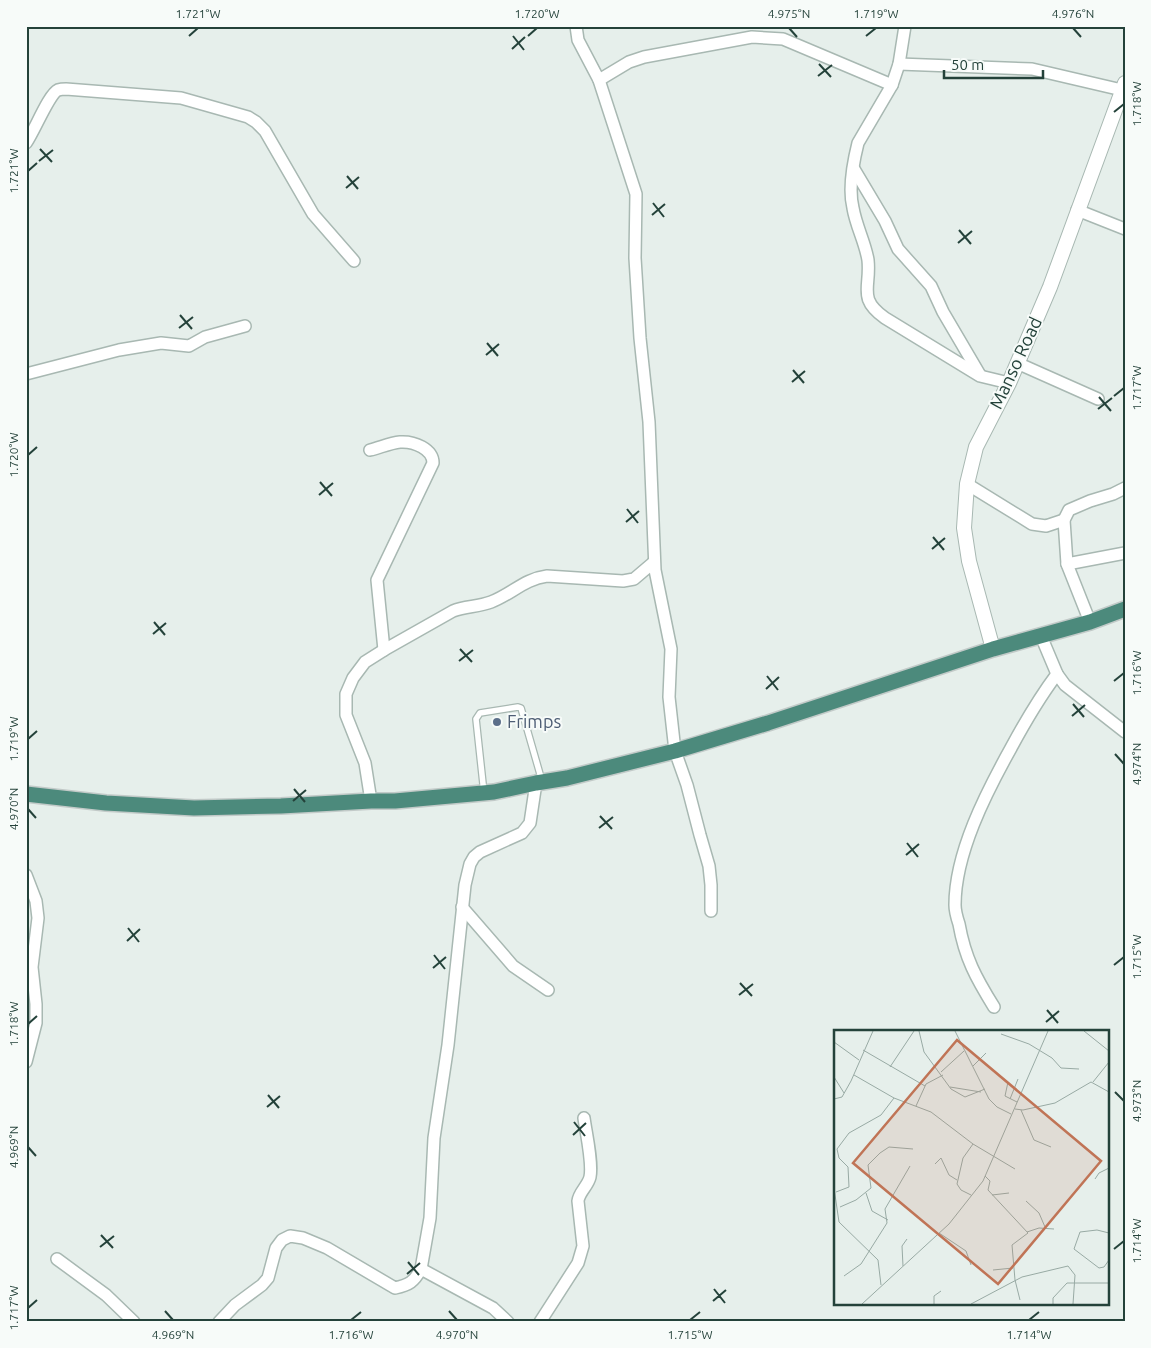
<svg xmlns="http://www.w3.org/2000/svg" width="1151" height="1348" viewBox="0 0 1151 1348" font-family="Ubuntu,sans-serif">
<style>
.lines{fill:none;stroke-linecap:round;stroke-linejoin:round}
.service-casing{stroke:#a8b8b2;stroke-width:8}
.minor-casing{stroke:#a8b8b2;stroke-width:14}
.tertiary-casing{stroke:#a8b8b2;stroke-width:16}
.trunk-casing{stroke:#c2cac8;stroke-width:18}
.service{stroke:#fff;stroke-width:5.5}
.minor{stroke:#fff;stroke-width:11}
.tertiary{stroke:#fff;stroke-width:14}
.trunk{stroke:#4c8a7c;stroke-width:15}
.ticks{fill:none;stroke:#24423a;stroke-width:2}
.service-dot{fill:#5c6f8a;stroke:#f7fbf9;stroke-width:2}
.labels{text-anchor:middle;stroke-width:4;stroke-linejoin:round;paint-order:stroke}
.street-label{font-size:18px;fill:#24423a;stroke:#f7fbf9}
.service-label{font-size:18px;fill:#4e5e75;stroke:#f7fbf9;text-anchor:start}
.inset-road{fill:none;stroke:#98aaa4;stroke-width:1}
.view{fill:#c07456;fill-opacity:0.15;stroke:#c07456;stroke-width:2.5}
.inset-edge{fill:none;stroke:#24423a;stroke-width:2.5}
.neatline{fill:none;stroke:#24423a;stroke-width:2}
.ticks-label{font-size:12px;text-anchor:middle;fill:#24423a}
</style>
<rect width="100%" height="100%" fill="#e6efeb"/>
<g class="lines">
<defs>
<path id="service" d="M484,793L476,719L480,713L518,707L521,708L542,781"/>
<g id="minor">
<path d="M576,26L578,40L599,80L636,194L635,258L640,338L649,422L655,570L671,649L669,697L675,751L687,785L700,835L709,866L711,885V911"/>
<path d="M905,26L899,64L892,85L858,143C853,163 848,188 853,208C856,226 865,242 868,260C871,288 857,298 885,318L980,376L1009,383"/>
<path d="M899,64L1032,69L1122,90"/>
<path d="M599,80L629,62L644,57L752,37L783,39L892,85"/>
<path d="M26,143C34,132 49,94 58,90C61,89 64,89 66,89L181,98L248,117L256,122L265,131L313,214L354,261"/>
<path d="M854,169L885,221L898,249L931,286L943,312L980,375"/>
<path d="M1077,210L1125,229"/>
<path d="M1017,363L1098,399"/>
<path d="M26,374L119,350L161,343L189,346L205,337L245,326"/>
<path d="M370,450C379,448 390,443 400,442C414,441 433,449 433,463L377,580L384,650"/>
<path d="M967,484L1032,524L1046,526L1064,520"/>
<path d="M1067,564L1125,553"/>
<path d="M1090,622L1067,564L1064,520L1069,510L1090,501L1113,494L1125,488"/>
<path d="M1041,636L1057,674L1065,685L1125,732"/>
<path d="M371,801L365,763L346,715V694L353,678L365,662L384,650L453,611C465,606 478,607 491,602C512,594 524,579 547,576L623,581L634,579L654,562"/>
<path d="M26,875L36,901L38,918L32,967L36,1004V1023L26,1062"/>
<path d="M462,907L513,966L548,990"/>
<path d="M994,1007C976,978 965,958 959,924C957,918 955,911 955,905C955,853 986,793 1011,748C1025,722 1039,698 1057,674"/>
<path d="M57,1259L106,1295L134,1322"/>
<path d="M421,1269L493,1308L508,1322"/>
<path d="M219,1322L235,1305L262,1285L268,1278L276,1248L282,1240L290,1236L303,1238L327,1248L395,1288C409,1285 414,1282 421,1269L430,1218L434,1138L448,1045L465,885L470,864L474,857L480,852L522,833L530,823L536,783"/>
<path d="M540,1322L578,1263L583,1246L578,1201C579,1192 588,1186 590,1177C593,1163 586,1133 584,1118"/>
</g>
<path id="tertiary" d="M993,649L969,561L964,528L967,484L976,447L1009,383L1050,287L1125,83"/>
<path id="trunk" d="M26,794L106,803L194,808L281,806L371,801H395L494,792L536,783L567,778L675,751L768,723L993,649L1090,622L1125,609"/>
</defs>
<!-- service casing -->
<use href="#service" class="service-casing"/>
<!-- minor casing -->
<use href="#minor" class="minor-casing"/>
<!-- tertiary casing -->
<use href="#tertiary" class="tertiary-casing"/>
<!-- trunk casing -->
<use href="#trunk" class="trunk-casing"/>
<!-- service -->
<use href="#service" class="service"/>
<!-- minor -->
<use href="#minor" class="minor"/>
<!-- tertiary -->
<use href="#tertiary" class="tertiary"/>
<!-- trunk -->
<use href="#trunk" class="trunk"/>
</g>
<!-- ticks -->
<path class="ticks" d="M789,28L797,37M1073,28L1081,37M189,36L198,28M513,36L524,50M528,36L537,28M866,36L876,28M512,49L525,37M819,64L831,77M818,76L832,65M1114,112L1124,104M40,149L52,162M39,161L53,150M28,171L37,163M347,176L358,189M346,188L359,177M653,203L664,217M652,215L665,204M959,230L971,244M958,243L972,231M180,315L192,329M179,328L193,317M487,343L498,356M486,355L499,344M793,370L804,383M792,382L805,371M1114,396L1124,388M1099,397L1111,411M1098,409L1112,398M28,455L37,447M320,482L332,496M319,495L333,483M627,509L638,523M626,522L639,511M933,537L944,550M932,549L945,538M154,622L165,635M153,634L166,623M460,649L472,662M459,661L473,650M767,676L778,690M1114,681L1124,673M766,689L779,677M1073,704L1084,717M1072,716L1085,705M28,739L37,731M1115,754L1124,764M294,789L305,802M293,801L306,790M28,809L36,818M600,816L612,829M599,828L613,817M907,843L918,857M906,855L919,844M128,928L139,942M127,941L140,929M434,955L445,969M1114,965L1124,957M433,968L446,957M740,983L752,996M739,995L753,984M1047,1010L1058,1023M1046,1022L1059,1011M28,1024L37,1016M1115,1092L1124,1101M268,1095L279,1108M267,1107L280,1096M574,1122L585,1136M573,1135L586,1123M28,1147L36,1156M101,1235L113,1248M100,1247L114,1236M1114,1249L1124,1241M408,1262L419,1275M407,1274L420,1263M714,1289L725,1303M713,1301L726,1290M28,1308L37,1300M165,1311L173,1320M449,1311L457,1320M351,1320L361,1312M690,1320L700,1312M1029,1320L1039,1312"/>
<!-- markers -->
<circle class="service-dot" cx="497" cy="722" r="5"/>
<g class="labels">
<!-- street labels -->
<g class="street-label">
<text transform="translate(1016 363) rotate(-65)" y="6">Manso Road</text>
</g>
<!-- service labels -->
<g class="service-label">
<text x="507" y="728">Frimps</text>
</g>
</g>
<!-- overview -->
<g transform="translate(834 1030)">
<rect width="275" height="275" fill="#e6efeb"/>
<path class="inset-road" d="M85,1L90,22L117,59L131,67L151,59M121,1L155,69L163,77L177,84M250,1L275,21M167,4L195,14L218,28L227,38L245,39M0,12L25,30M29,20L91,56M139,36L152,23M56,37L80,1M107,42L130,21M20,45L60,68L97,82L139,114L181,139M0,47L10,63M174,52L171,66L183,72M259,52L275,32M116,57L147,62M0,69L8,67L17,51L39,1M176,69L184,49M82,76L92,54L109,45M181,79L189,80L221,73L257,52L275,62M187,80L200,110L217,117M101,134L107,128L115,145L123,150M151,146L156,151L154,160L194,203L178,215L181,250L186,270M261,149L265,143L275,138M0,158L5,192L44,230L47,255M2,162L15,157L14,137L5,128L3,119L15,103L47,85L60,68M32,163L38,181L54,190M137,165L127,160L123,154L129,128L139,114M158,165L175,163M192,171L205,183L211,197M6,177L22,170L37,158L34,135L46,123L55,117L79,119M193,202L205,198L220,199M105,203L132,221L137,235M275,203L263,200L246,202L240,219L265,238L270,237L275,230M69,236L68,216L73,209M159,240L179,238M10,246L27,234L53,193L51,179L76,136M28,274L115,194L149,151L214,1M100,274V266L107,261M137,274L188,247L234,236L241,245L239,274M219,274V268L233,253H275"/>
<path class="view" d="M123,10L267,131L164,254L19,133Z"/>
<rect width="275" height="275" class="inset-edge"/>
</g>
<!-- border -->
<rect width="1151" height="1348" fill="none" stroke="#f7fbf9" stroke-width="55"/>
<!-- scale -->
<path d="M944 70v8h99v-8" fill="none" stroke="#24423a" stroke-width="2.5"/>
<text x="951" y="70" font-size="15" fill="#24423a" stroke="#f7fbf9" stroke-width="4" paint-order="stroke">50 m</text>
<rect x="28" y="28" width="1096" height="1292" class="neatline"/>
<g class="ticks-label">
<text x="198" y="18">1.721°W</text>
<text x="537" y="18">1.720°W</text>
<text x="789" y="18">4.975°N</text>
<text x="876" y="18">1.719°W</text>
<text x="1073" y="18">4.976°N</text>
<text transform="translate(1137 104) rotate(-90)" y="4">1.718°W</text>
<text transform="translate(14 171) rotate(-90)" y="4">1.721°W</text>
<text transform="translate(1137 388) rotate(-90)" y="4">1.717°W</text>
<text transform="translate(14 455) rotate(-90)" y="4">1.720°W</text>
<text transform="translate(1137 673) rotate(-90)" y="4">1.716°W</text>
<text transform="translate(14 739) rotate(-90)" y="4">1.719°W</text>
<text transform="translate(1137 764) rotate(-90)" y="4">4.974°N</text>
<text transform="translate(14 809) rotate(-90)" y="4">4.970°N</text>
<text transform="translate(1137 957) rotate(-90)" y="4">1.715°W</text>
<text transform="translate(14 1024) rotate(-90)" y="4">1.718°W</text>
<text transform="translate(1137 1101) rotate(-90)" y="4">4.973°N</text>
<text transform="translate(14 1147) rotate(-90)" y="4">4.969°N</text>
<text transform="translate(1137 1241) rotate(-90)" y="4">1.714°W</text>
<text transform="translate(14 1308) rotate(-90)" y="4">1.717°W</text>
<text x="173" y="1339">4.969°N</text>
<text x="351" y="1339">1.716°W</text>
<text x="457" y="1339">4.970°N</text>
<text x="690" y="1339">1.715°W</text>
<text x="1029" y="1339">1.714°W</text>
</g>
</svg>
